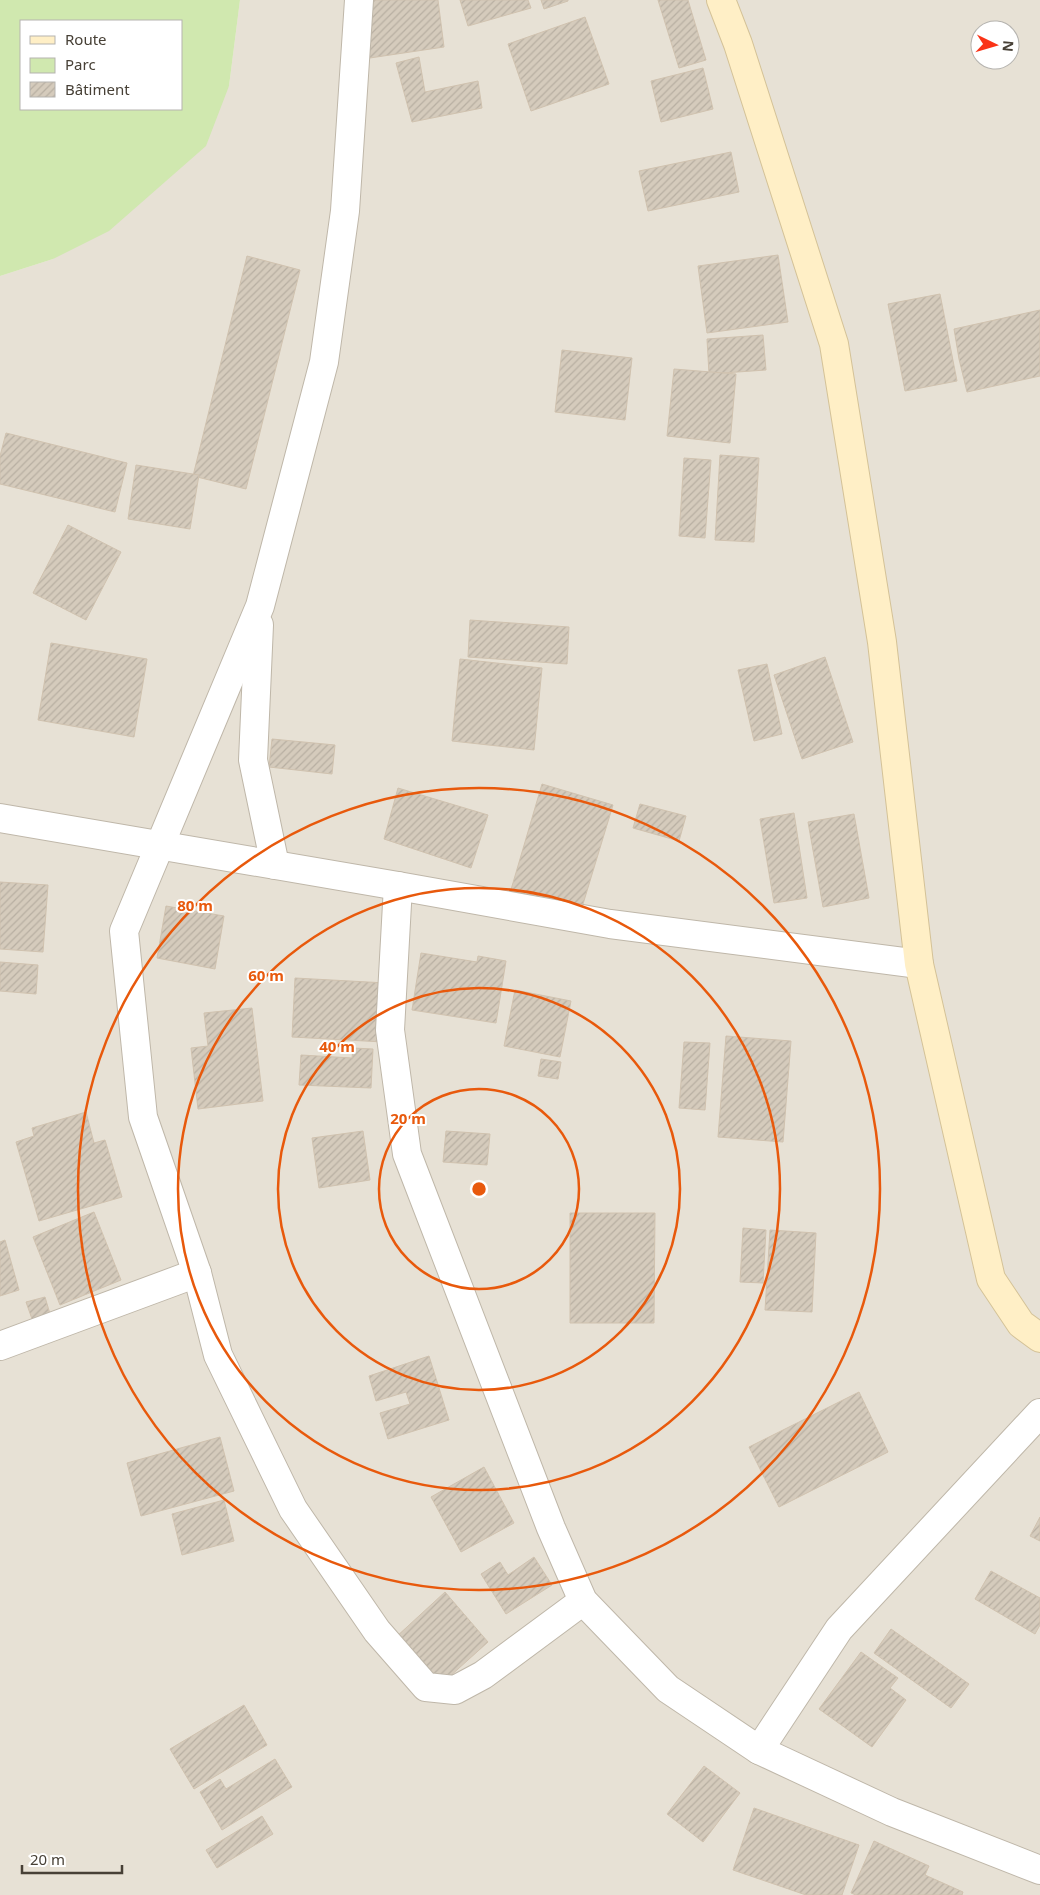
<svg xmlns="http://www.w3.org/2000/svg" width="1040" height="1895" viewBox="0 0 1040 1895" font-family="'Noto Sans',sans-serif">
<style>
.residential{fill:#e7e1d5;fill-rule:evenodd}
.green{fill:#d0e8af;fill-rule:evenodd}
.building{fill:url(#building-hatch);stroke:#d0c2af}
.lines{fill:none;stroke-linecap:round;stroke-linejoin:round}
.minor-casing{stroke:#bfb7a9;stroke-width:30}
.secondary-casing{stroke:#d4c297;stroke-width:30}
.minor{stroke:#fff;stroke-width:28}
.secondary{stroke:#ffefc6;stroke-width:28}
.ring{fill:none;stroke:#e8590c;stroke-width:2.5}
.centre{fill:#e8590c;stroke:#fff;stroke-width:2.5}
.ring-label{font-size:15px;text-anchor:middle;font-weight:bold;fill:#e8590c;stroke:#fff;stroke-width:4;stroke-linejoin:round;paint-order:stroke}
</style>
<defs>
<pattern id="building-hatch" width="6" height="6" patternUnits="userSpaceOnUse" patternTransform="scale(1.25)"><rect width="6" height="6" fill="#d5cbbc"/><path d="M-1 1l2-2M0 6l6-6M5 7l2-2" fill="none" stroke="#b8afa2"/></pattern>
</defs>
<rect width="100%" height="100%" fill="#f3efe7"/>
<!-- residential -->
<path class="residential" d="M240,0H1040V1895H0V276L53,259L229,86ZM980,30H1010V60H980Z"/>
<!-- green -->
<path class="green" d="M0,0H240L229,86L206,146L109,231L53,259L0,276ZM21,21H181V109H21Z"/>
<!-- building -->
<g class="building">
<path d="M355,0H438L444,47L363,59Z"/>
<path d="M460,0H528L531,8L468,26Z"/>
<path d="M541,0H568V1L544,9Z"/>
<path d="M658,0H688L706,60L679,68Z"/>
<path d="M585,17L609,84L531,111L508,44Z"/>
<path d="M419,57L425,92L478,81L482,108L412,122L396,63Z"/>
<path d="M703,68L713,109L661,122L651,81Z"/>
<path d="M731,152L739,192L648,211L639,171Z"/>
<path d="M778,255L788,322L707,333L698,266Z"/>
<path d="M247,256L300,270L246,489L193,476Z"/>
<path d="M940,294L957,381L905,391L888,304Z"/>
<path d="M1040,310V376L967,392L959,359L954,329Z"/>
<path d="M763,335L766,370L709,374L707,339Z"/>
<path d="M562,350L632,358L625,420L555,412Z"/>
<path d="M674,369L736,374L730,443L667,436Z"/>
<path d="M6,433L127,463L115,512L0,484V456Z"/>
<path d="M720,455L759,458L754,542L715,540Z"/>
<path d="M684,458L711,460L705,538L679,536Z"/>
<path d="M136,465L199,475L190,529L128,519Z"/>
<path d="M68,525L121,552L86,620L33,593Z"/>
<path d="M470,620L569,627L567,664L468,657Z"/>
<path d="M51,643L147,659L134,737L38,720Z"/>
<path d="M825,657L853,742L802,759L774,675Z"/>
<path d="M460,659L542,668L534,750L452,741Z"/>
<path d="M767,664L782,734L754,741L738,670Z"/>
<path d="M272,739L335,745L332,774L269,767Z"/>
<path d="M542,784L613,805L580,914L510,893Z"/>
<path d="M398,788L488,815L471,868L384,839Z"/>
<path d="M640,804L686,816L679,841L633,828Z"/>
<path d="M794,813L807,898L774,903L760,819Z"/>
<path d="M854,814L869,898L823,907L808,822Z"/>
<path d="M0,882L48,885L43,952L0,949Z"/>
<path d="M166,906L224,916L215,969L157,958Z"/>
<path d="M421,953L477,962L478,956L506,961L496,1023L412,1010Z"/>
<path d="M0,962L38,965L36,994L0,991Z"/>
<path d="M295,978L386,983L383,1042L292,1037Z"/>
<path d="M515,990L571,1001L560,1057L504,1046Z"/>
<path d="M252,1008L263,1101L198,1109L191,1048L208,1046L204,1013Z"/>
<path d="M726,1036L791,1041L783,1142L718,1137Z"/>
<path d="M684,1042L710,1043L705,1110L679,1108Z"/>
<path d="M353,1048L373,1049L371,1088L299,1085L301,1055L352,1058Z"/>
<path d="M541,1059L561,1062L558,1079L538,1076Z"/>
<path d="M86,1112L94,1143L105,1140L122,1197L39,1221L16,1142L34,1136L32,1128Z"/>
<path d="M363,1131L370,1180L319,1188L312,1138Z"/>
<path d="M446,1131L490,1134L487,1165L443,1162Z"/>
<path d="M94,1212L121,1280L60,1305L33,1237Z"/>
<path d="M570,1213H655L654,1323H570Z"/>
<path d="M743,1228L766,1230L763,1283L740,1282Z"/>
<path d="M770,1230L816,1233L812,1312L765,1310Z"/>
<path d="M5,1240L19,1290L0,1296V1242Z"/>
<path d="M45,1297L50,1314L32,1319L26,1302Z"/>
<path d="M429,1356L449,1420L388,1439L380,1413L410,1404L406,1392L376,1401L369,1376Z"/>
<path d="M859,1392L888,1452L779,1507L749,1447Z"/>
<path d="M220,1437L234,1491L141,1516L127,1463Z"/>
<path d="M484,1467L514,1523L461,1552L431,1497Z"/>
<path d="M224,1500L234,1541L182,1555L172,1514Z"/>
<path d="M1040,1517V1541L1030,1536Z"/>
<path d="M534,1557L552,1585L506,1614L481,1574L500,1562L508,1575Z"/>
<path d="M991,1571L1040,1598V1625L1035,1634L975,1599Z"/>
<path d="M445,1592L488,1642L438,1687L395,1638Z"/>
<path d="M891,1629L969,1684L951,1708L874,1653Z"/>
<path d="M861,1652L898,1678L890,1688L906,1700L872,1747L819,1709Z"/>
<path d="M244,1705L267,1745L194,1789L170,1749Z"/>
<path d="M275,1759L292,1787L222,1830L200,1792L220,1779L226,1789Z"/>
<path d="M704,1766L740,1793L703,1842L667,1814Z"/>
<path d="M754,1808L859,1845L842,1895H806L733,1870Z"/>
<path d="M262,1816L273,1834L217,1868L206,1850Z"/>
<path d="M874,1841L929,1866L925,1875L963,1892L962,1895H856L851,1893Z"/>
</g>
<g class="lines">
<defs>
<g id="minor">
<path d="M359,0L345,211L324,362L260,606L124,931L143,1117L197,1273L218,1355L293,1509L377,1631L426,1687L455,1690L483,1675L583,1601"/>
<path d="M259,625L253,760L275,865"/>
<path d="M0,818L398,886L610,924L919,964"/>
<path d="M398,886L390,1030L407,1154L551,1528L583,1601L668,1689L759,1750L892,1812L1040,1870"/>
<path d="M0,1346L197,1273"/>
<path d="M759,1750L839,1629L1040,1413"/>
</g>
<path id="secondary" d="M721,0L738,44L834,344L882,642L919,964L991,1279L1021,1324L1040,1338"/>
</defs>
<!-- minor casing -->
<use href="#minor" class="minor-casing"/>
<!-- secondary casing -->
<use href="#secondary" class="secondary-casing"/>
<!-- minor -->
<use href="#minor" class="minor"/>
<!-- secondary -->
<use href="#secondary" class="secondary"/>
</g>
<!-- distance rings -->
<g class="ring">
<circle cx="479" cy="1189" r="100"/>
<circle cx="479" cy="1189" r="201"/>
<circle cx="479" cy="1189" r="301"/>
<circle cx="479" cy="1189" r="401"/>
</g>
<circle cx="479" cy="1189" r="8" class="centre"/>
<g class="ring-label">
<text x="195" y="911">80 m</text>
<text x="266" y="981">60 m</text>
<text x="337" y="1052">40 m</text>
<text x="408" y="1124">20 m</text>
</g>
<!-- legend -->
<rect x="20" y="20" width="162" height="90" fill="#ffffff" stroke="#b5b3af"/>
<rect x="30" y="36" width="25" height="8" fill="#ffefc6" stroke="#b5b3af"/>
<text x="65" y="45" font-size="15" fill="#474036">Route</text>
<rect x="30" y="58" width="25" height="15" fill="#d0e8af" stroke="#b5b3af"/>
<text x="65" y="70" font-size="15" fill="#474036">Parc</text>
<rect x="30" y="82" width="25" height="15" fill="url(#building-hatch)" stroke="#b5b3af"/>
<text x="65" y="95" font-size="15" fill="#474036">Bâtiment</text>
<!-- north arrow -->
<g transform="translate(995 45) rotate(95)"><circle r="24" fill="#ffffff" stroke="#b5b3af"/>
<path d="M0-4L9 19L0 12L-9 19Z" fill="#fa3317"/>
<text y="-8" font-size="14" font-weight="bold" text-anchor="middle" fill="#474036">N</text>
</g>
<!-- scale -->
<path d="M22 1865v8h100v-8" fill="none" stroke="#474036" stroke-width="2.5"/>
<text x="30" y="1865" font-size="15" fill="#474036" stroke="#ffffff" stroke-width="4" paint-order="stroke">20 m</text>
</svg>
